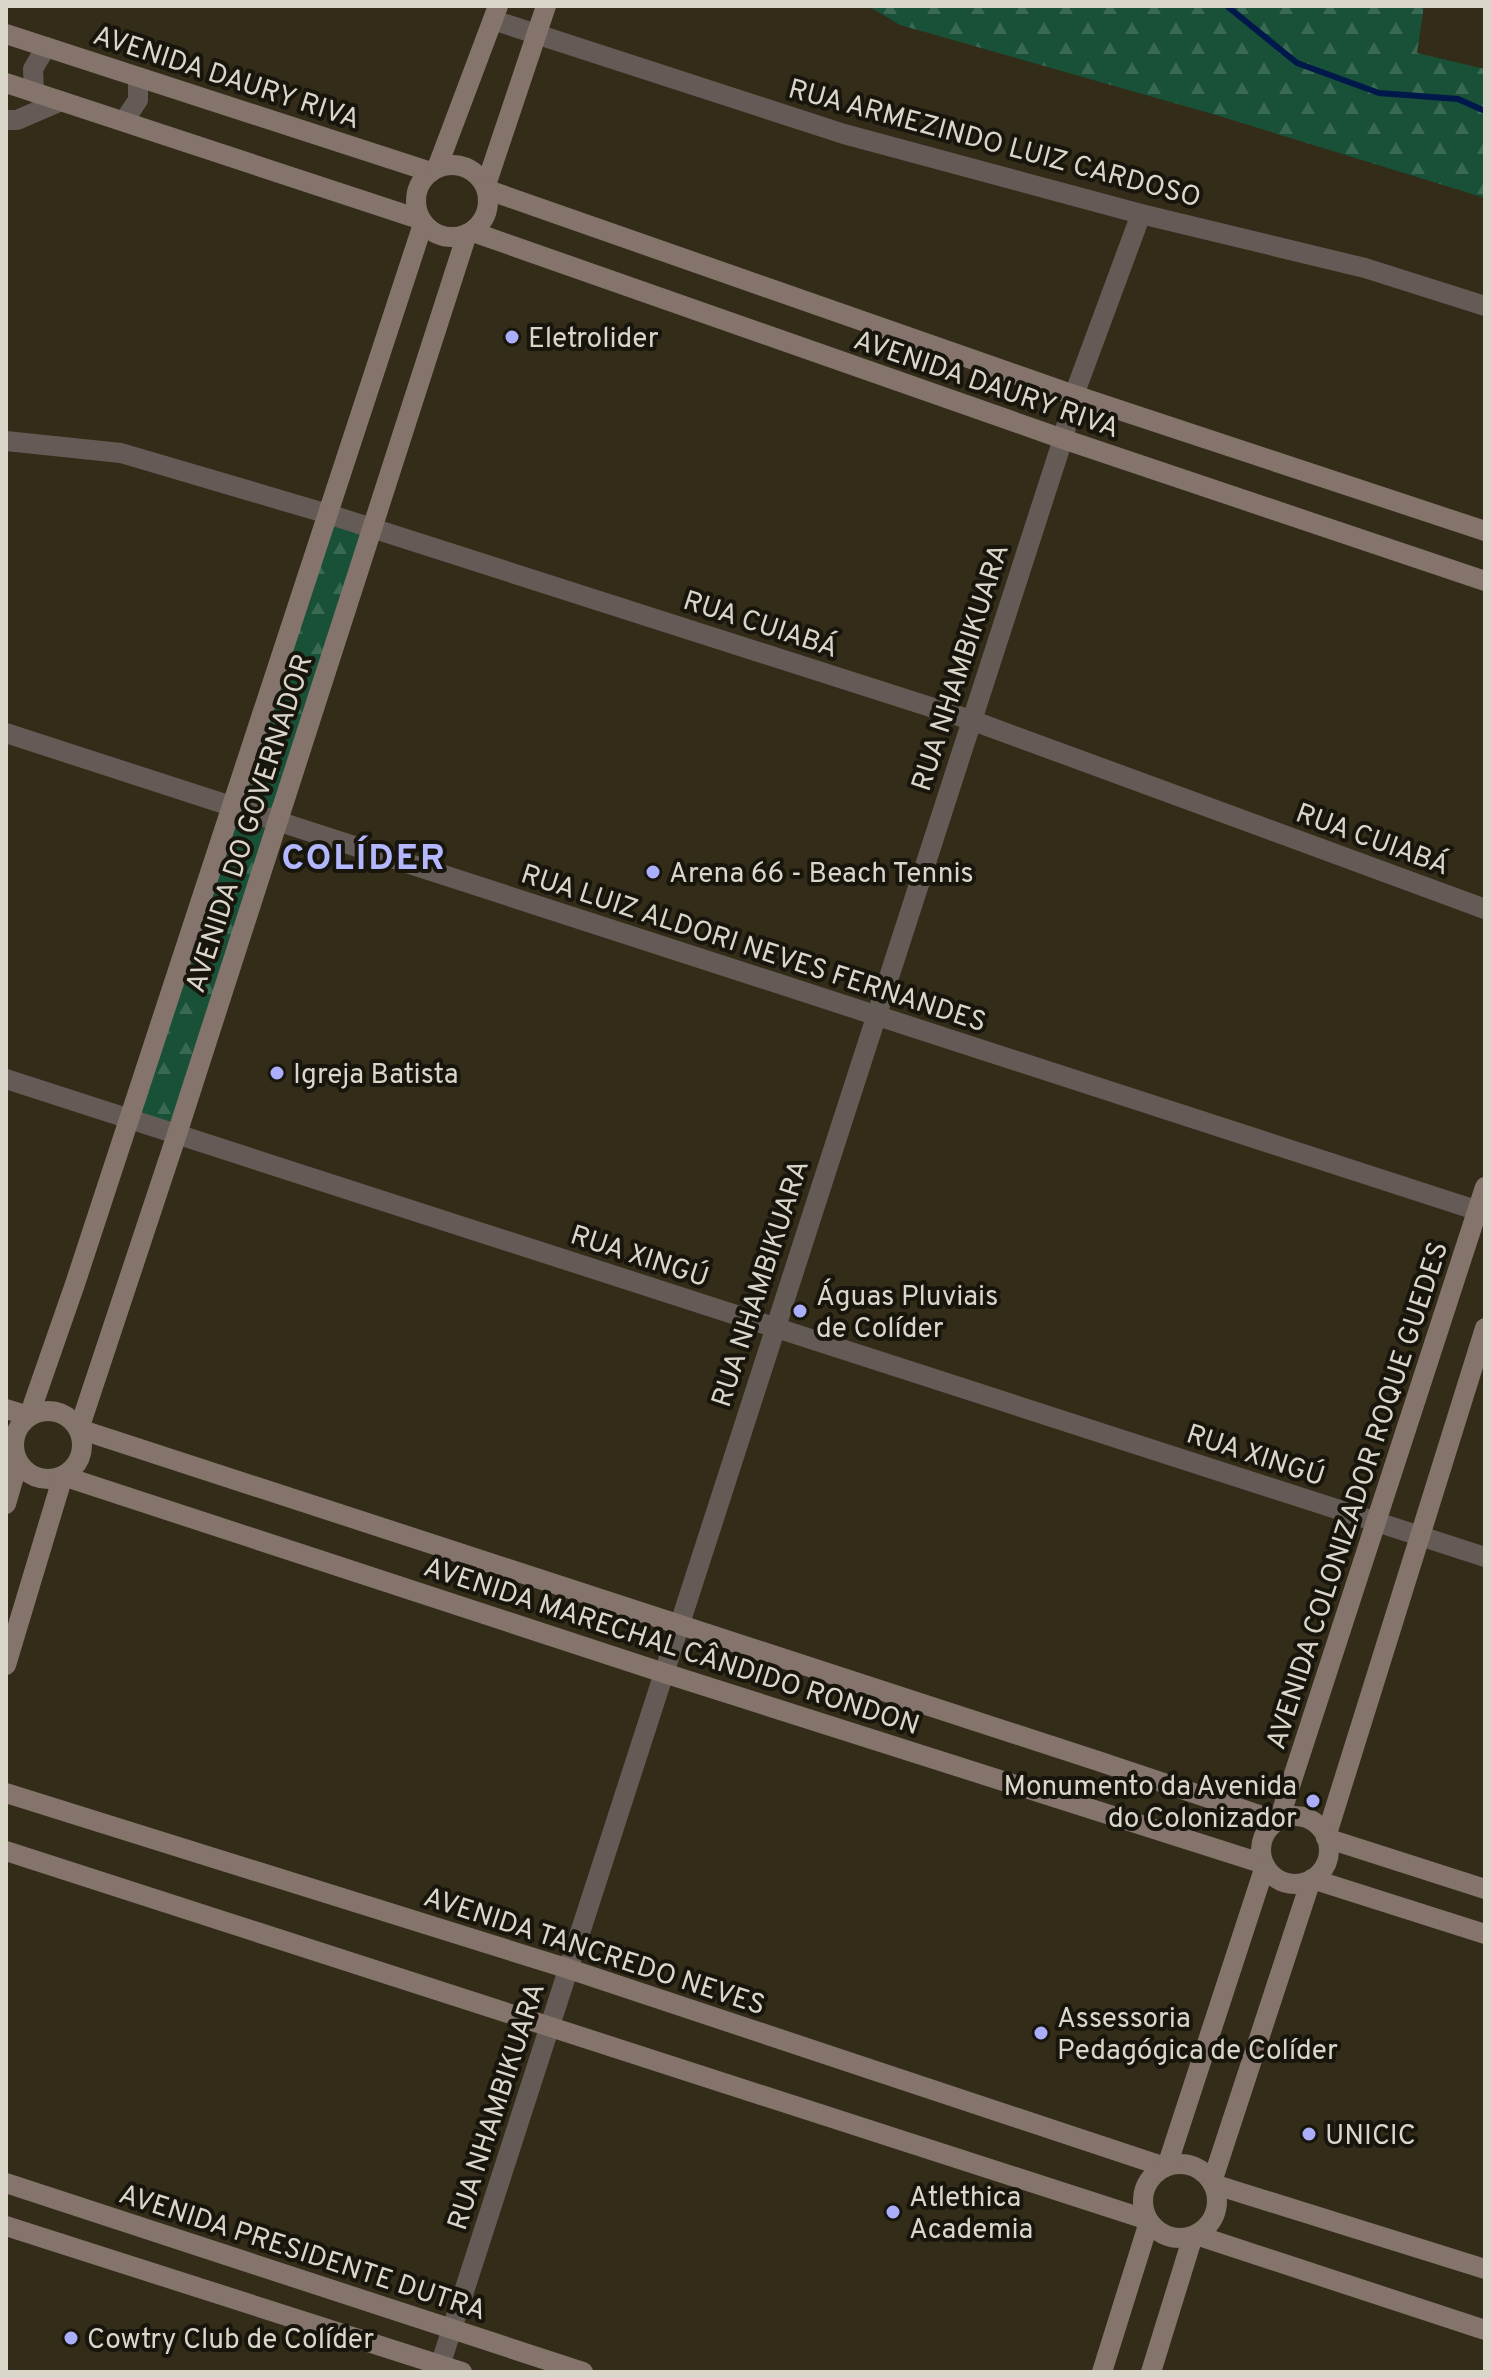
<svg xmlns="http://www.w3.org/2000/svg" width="1491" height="2378" viewBox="0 0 1491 2378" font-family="Overpass,sans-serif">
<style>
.forest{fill:url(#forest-firs)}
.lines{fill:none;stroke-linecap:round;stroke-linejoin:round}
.stream{stroke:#01184b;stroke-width:6}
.street{stroke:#655b56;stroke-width:20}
.secondary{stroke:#84746c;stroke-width:20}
.poi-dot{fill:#abaffb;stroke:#18150c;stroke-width:3}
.labels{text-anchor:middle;stroke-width:8;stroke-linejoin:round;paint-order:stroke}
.street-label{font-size:28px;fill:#dad6ca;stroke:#18150c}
.poi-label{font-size:28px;fill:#dad6ca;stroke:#18150c;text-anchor:start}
.district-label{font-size:36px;font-weight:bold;letter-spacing:2px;fill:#b3b7fe;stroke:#18150c}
</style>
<defs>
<pattern id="forest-firs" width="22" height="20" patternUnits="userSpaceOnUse" patternTransform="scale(2)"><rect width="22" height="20" fill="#185038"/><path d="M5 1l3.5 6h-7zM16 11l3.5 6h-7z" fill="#396853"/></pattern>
</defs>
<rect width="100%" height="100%" fill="#332c18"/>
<!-- forest -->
<g class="forest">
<path d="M868,6H1424L1417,53L1485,69V198L1216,115L900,25Z"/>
<path d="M328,514L371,528L279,817L235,803Z"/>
<path d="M232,807L277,822L177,1133L130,1117Z"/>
</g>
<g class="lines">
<!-- stream -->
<path class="stream" d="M1227,6L1297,63L1379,93L1458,99L1485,111"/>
<!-- street -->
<g class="street">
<path d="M493,20L844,134L1141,214L1365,268L1485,306"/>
<path d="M34,92L33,69L46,47"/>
<path d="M6,120H17L61,101"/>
<path d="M124,121L138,100V77"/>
<path d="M6,441L121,453L328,514L971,720L1485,909"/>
<path d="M6,733L1485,1213"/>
<path d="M6,1079L1485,1557"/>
<path d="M438,2372L1063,439L1074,395L1141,214"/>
</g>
<!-- secondary -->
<g class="secondary">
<path d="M6,34L431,172"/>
<path d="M6,83L419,219"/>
<circle cx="452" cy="201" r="36"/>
<path d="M437,168L498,6"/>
<path d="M486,185L546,6"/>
<path d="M488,190L1074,395L1485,531"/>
<path d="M473,232L1063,439L1485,581"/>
<path d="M467,234L177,1134L79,1429L1098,1761L1277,1821"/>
<path d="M6,1409L29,1416L75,1284L423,224"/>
<circle cx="48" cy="1445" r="34"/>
<path d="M6,1504L18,1463L9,1460"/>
<path d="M6,1665L63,1476L664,1673L1264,1864"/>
<path d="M6,1793L569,1969L1165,2167"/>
<circle cx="1295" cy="1850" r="34"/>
<path d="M1279,1820L1485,1187"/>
<path d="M1326,1837L1485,1328"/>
<path d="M1326,1838L1485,1889"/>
<path d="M6,1851L1148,2220"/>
<path d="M1312,1879L1485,1934"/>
<circle cx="1180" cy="2201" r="37"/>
<path d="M1167,2166L1265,1866"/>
<path d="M1212,2182L1311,1880"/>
<path d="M6,2183L583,2372"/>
<path d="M1213,2184L1485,2269"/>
<path d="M6,2226L462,2372"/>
<path d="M1196,2235L1485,2330"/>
<path d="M1102,2372L1149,2222"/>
<path d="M1151,2372L1193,2236"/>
</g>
</g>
<!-- markers -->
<g class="poi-dot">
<circle cx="512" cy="337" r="8"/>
<circle cx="653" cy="872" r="8"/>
<circle cx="277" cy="1073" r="8"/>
<circle cx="800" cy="1311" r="8"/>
<circle cx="1313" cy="1801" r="8"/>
<circle cx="1041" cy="2033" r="8"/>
<circle cx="1309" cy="2134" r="8"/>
<circle cx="893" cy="2212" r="8"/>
<circle cx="71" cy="2338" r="8"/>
</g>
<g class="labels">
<!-- street labels -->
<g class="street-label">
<text transform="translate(227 76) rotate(18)" y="10">AVENIDA DAURY RIVA</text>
<text transform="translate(995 142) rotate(15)" y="10">RUA ARMEZINDO LUIZ CARDOSO</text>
<text transform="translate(987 383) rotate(19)" y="10">AVENIDA DAURY RIVA</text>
<text transform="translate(761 623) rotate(18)" y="10">RUA CUIABÁ</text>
<text transform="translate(959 667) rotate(-72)" y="10">RUA NHAMBIKUARA</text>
<text transform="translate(248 823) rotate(-72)" y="10">AVENIDA DO GOVERNADOR</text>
<text transform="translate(1373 838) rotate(20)" y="10">RUA CUIABÁ</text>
<text transform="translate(754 947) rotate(18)" y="10">RUA LUIZ ALDORI NEVES FERNANDES</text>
<text transform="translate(640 1255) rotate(18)" y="10">RUA XINGÚ</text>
<text transform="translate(759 1283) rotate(-72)" y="10">RUA NHAMBIKUARA</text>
<text transform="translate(1256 1454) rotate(18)" y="10">RUA XINGÚ</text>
<text transform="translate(1356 1495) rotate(-72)" y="10">AVENIDA COLONIZADOR ROQUE GUEDES</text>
<text transform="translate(672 1645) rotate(18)" y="10">AVENIDA MARECHAL CÂNDIDO RONDON</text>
<text transform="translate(595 1950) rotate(18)" y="10">AVENIDA TANCREDO NEVES</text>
<text transform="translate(495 2106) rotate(-72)" y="10">RUA NHAMBIKUARA</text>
<text transform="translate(303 2251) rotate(18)" y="10">AVENIDA PRESIDENTE DUTRA</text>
</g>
<!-- poi labels -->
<g class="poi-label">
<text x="528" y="347">Eletrolider</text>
<text x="669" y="882">Arena 66 - Beach Tennis</text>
<text x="293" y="1083">Igreja Batista</text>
<text x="816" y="1305">Águas Pluviais<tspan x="816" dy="32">de Colíder</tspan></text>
<text x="1297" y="1795" text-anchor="end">Monumento da Avenida<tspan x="1297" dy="32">do Colonizador</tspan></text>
<text x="1057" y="2027">Assessoria<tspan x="1057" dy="32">Pedagógica de Colíder</tspan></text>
<text x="1325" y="2144">UNICIC</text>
<text x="909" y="2206">Atlethica<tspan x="909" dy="32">Academia</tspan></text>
<text x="87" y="2348">Cowtry Club de Colíder</text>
</g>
<!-- district labels -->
<g class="district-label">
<text x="364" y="869">COLÍDER</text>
</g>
</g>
<!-- border -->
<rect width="1491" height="2378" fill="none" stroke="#dad6ca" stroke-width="16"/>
</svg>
